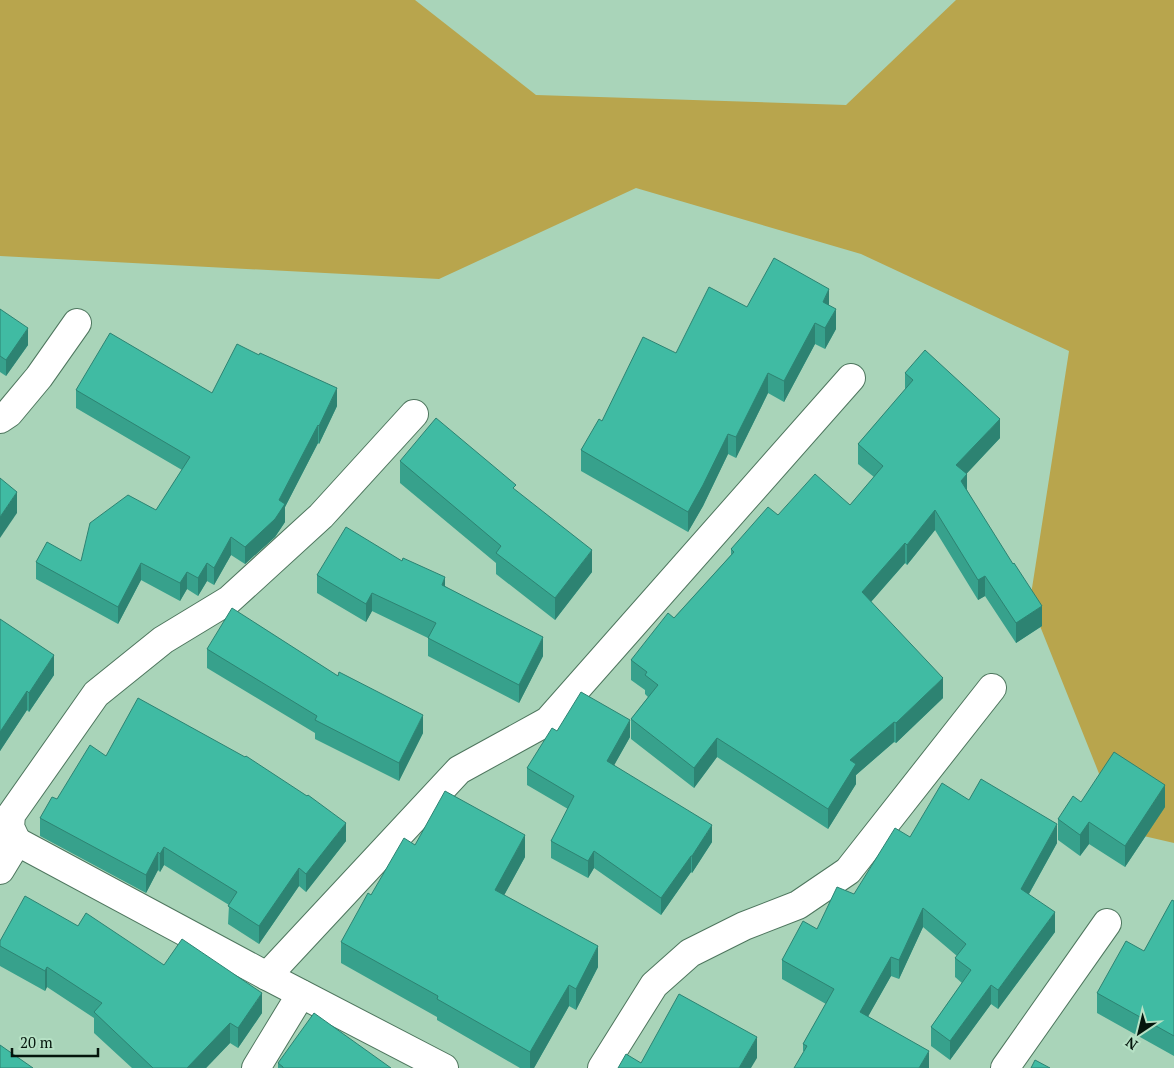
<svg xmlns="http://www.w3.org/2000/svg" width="1174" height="1068" viewBox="0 0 1174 1068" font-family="'PT Serif',serif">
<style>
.green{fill:#b8a54d}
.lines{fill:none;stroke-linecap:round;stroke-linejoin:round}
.street-casing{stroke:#4e765e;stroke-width:30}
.street{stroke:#fff;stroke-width:28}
.wall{fill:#37a18c}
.shaded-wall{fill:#2d8372}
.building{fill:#40bba3;stroke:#2d8372}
</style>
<rect width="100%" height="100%" fill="#a9d4b9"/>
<!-- green -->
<path class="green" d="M0,0H415L536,95L846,105L956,0H1174V843L1122,831L1030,601L1069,351L861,254L636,188L439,279L0,256Z"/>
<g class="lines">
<defs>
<g id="street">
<path d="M0,419L9,413L39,377L77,323"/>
<path d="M1,833L267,976L444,1068"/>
<path d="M0,870L17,842L10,827L11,815L96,694L163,640L229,600L321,516L414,414"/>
<path d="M267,976L459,770L548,721L851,378"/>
<path d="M256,1068L301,994"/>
<path d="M602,1068L654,985L690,953L744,926L798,905L848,871L992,688"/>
<path d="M1005,1068L1107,923"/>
</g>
</defs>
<!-- street casing -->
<use href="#street" class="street-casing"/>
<!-- street -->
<use href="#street" class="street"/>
</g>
<!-- wall -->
<g class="wall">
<path d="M829,305L836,329L825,349L815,344L784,402L768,393L736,458L728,454L703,506L688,532L581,471V450L602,421L676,353L747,307Z"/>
<path d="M0,309L28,345L6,376L0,372Z"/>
<path d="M905,373L1000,438L966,474L967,490L1042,626L1016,643L985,596L978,600L935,530L907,565L905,563L871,602L943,698L896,743L894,742L856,775V784L828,829L717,757L694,788L631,739V719L648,697L645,694V690L631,680V660L674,618L731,555V549L778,515L850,505L874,477L858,464V444L905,390Z"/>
<path d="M76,390L212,393L337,406L319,444L318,443L285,507V522L275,537L245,564L231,555L214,585L207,581L198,596L187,589L180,601L141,580L118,624L36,579V562L81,561L156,510L182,470L76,408Z"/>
<path d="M400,461L516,491L592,572L555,620L496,574V563L400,483Z"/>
<path d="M317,575L445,586L543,656L519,703L428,656V638L372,611L366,622L317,593Z"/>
<path d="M0,619L54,675L29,712L27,710L0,751Z"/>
<path d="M207,649L423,733L399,781L315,739V733L207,668Z"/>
<path d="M557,731L630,737L614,765L712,842L692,873L691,872L661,915L594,868L588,878L551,858V841L568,809L527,785V768Z"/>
<path d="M106,756L346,841L306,892L299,886L259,944L228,924L229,905L164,865L160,872L158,870L146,893L40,836V818L57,799Z"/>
<path d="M969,800L1057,843L1029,894L1055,932L998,1009L991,1004L950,1060L931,1046V1027L962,983L955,977V958L957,956L923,927L899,979L891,976L868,1016L929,1068L803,1051V1044L826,1004L782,979V960L817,929L854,894L910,837Z"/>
<path d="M1081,802L1165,807L1125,867L1089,844L1080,856L1058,840V819Z"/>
<path d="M415,845L525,857L504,895L598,967L576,1010L569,1006L534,1068H520L437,1020V1017L341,963V942L371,895Z"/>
<path d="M1174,901V1056L1097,1013V993L1144,951Z"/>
<path d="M78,926L164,965L262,1013L238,1048L230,1043L206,1068H132L94,1033V1018L47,987L45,991L0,966V946Z"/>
<path d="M278,1063L391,1068H278Z"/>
</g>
<!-- shaded-wall -->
<g class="shaded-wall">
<path d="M829,289V310L823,302Z"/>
<path d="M836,309V329L825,349V328Z"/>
<path d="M815,323V344L784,402V381Z"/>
<path d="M28,328V345L6,376V360Z"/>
<path d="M768,373V393L736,458V437Z"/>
<path d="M337,388V406L319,444V426Z"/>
<path d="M1000,419V438L956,485V465Z"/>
<path d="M318,425V443L285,507V522L275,537L245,564V547L279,500Z"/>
<path d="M728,434V454L703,506L688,532V512Z"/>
<path d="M967,474V494L961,481Z"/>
<path d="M17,492V513L0,538V517Z"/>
<path d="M935,510V530L907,565V545Z"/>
<path d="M231,537V555L214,585V568Z"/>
<path d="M905,543V563L862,612V592Z"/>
<path d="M592,550V572L555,620V598Z"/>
<path d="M141,563V580L118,624V607Z"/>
<path d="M207,563V581L198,596V578Z"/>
<path d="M187,572V589L180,601V583Z"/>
<path d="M985,576V596L978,600V580Z"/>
<path d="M445,577V595L442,585Z"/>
<path d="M372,593V611L366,622V604Z"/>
<path d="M1042,606V626L1016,643V623Z"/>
<path d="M543,637V656L519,703V685Z"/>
<path d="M54,655V675L29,712V693Z"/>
<path d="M943,678V698L896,743V723Z"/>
<path d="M27,691V710L0,751V732Z"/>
<path d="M423,715V733L399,781V763Z"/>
<path d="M630,720V737L607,778V761Z"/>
<path d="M894,722V742L856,775V784L828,829V809L850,760Z"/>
<path d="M717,738V757L694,788V768Z"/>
<path d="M1165,785V807L1125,867V846Z"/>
<path d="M1089,822V844L1080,856V835Z"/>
<path d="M346,823V841L306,892V874Z"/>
<path d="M1057,824V843L1021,908V889Z"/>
<path d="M712,825V842L692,873V856Z"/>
<path d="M525,835V857L495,912V890Z"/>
<path d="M164,847V865L160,872V854Z"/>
<path d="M594,851V868L588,878V861Z"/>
<path d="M158,852V870L146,893V875Z"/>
<path d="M691,856V872L661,915V898Z"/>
<path d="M299,868V886L259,944V926Z"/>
<path d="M923,908V927L899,979V960Z"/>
<path d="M1055,912V932L998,1009V990Z"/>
<path d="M598,946V967L576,1010V989Z"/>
<path d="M891,957V976L860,1031V1012Z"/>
<path d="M47,967V987L45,991V971Z"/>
<path d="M569,985V1006L534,1068H530V1052Z"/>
<path d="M991,985V1004L950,1060V1041Z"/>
<path d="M262,993V1013L238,1048V1028Z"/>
<path d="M230,1023V1043L206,1068H187Z"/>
<path d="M757,1037V1058L751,1068H739Z"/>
<path d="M929,1051V1068H919Z"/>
</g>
<!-- building -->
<g class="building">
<path d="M774,258L829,289L823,302L836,309L825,328L815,323L784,381L768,373L736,437L728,434L703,485L688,512L581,450L599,419L602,421L643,337L676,353L709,287L747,307Z"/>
<path d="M0,309L28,328L6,360L0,356Z"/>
<path d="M110,333L212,393L237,344L259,355L260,353L337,388L319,426L318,425L279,500L285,504L275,519L245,547L231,537L214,568L207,563L198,578L187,572L180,583L141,563L118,607L36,562L47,542L81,561L90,523L128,495L156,510L190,457L76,390Z"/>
<path d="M925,350L1000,419L956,465L967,474L961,481L1013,564L1014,563L1042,606L1016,623L985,576L978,580L935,510L907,545L905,543L862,592L943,678L896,723L894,722L850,760L856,764L828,809L717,738L694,768L631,719L658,685L645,675L647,672L631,660L668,613L674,618L734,552L731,549L768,507L778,515L815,474L850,505L883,466L858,444L913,380L905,373Z"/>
<path d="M436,418L516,485L513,488L592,550L555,598L496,553L501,546L400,461Z"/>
<path d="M0,478L17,492L0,517Z"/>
<path d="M346,527L402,561L403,558L445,577L442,585L543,637L519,685L428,638L436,623L372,593L366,604L317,575Z"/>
<path d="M232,608L338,676L339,672L423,715L399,763L315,720L317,716L207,649Z"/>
<path d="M0,619L54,655L29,693L27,691L0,732Z"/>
<path d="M581,692L630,720L607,761L712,825L692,856H691L661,898L594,851L588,861L551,841L574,796L527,768L552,728L557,731Z"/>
<path d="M138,698L245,757L246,756L307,796L308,795L346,823L306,874L299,868L259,926L228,906L237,892L164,847L160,854L158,852L146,875L40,818L52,797L57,799L90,745L106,756Z"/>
<path d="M1114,752L1165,785L1125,846L1089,822L1080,835L1058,819L1073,796L1081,802Z"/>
<path d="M981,779L1057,824L1021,889L1055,912L998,990L991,985L950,1041L931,1027L971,970L955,958L966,944L923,908L899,960L891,957L860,1012L929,1051L919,1068H794L807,1046L803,1044L834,989L782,960L803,921L817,929L837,887L854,894L895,828L910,837L942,783L969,800Z"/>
<path d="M445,791L525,835L495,890L598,946L576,989L569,985L530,1052L437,999L438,996L341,942L368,893L371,895L404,838L415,845Z"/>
<path d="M25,896L78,926L86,913L164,965L182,939L262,993L238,1028L230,1023L187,1068H153L94,1012L102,1003L47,967L45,971L0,946V941Z"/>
<path d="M1172,900L1174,901V1036L1097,993L1126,941L1144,951Z"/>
<path d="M679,994L757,1037L739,1068H618L626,1054L641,1063Z"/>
<path d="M314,1013L391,1068H283V1067L278,1063Z"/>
<path d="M0,1045L33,1068H0Z"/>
<path d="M1035,1060L1050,1068H1031Z"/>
</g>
<!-- north arrow -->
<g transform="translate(1139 1033) rotate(215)" stroke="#b6e1c5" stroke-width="4" paint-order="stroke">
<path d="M0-4L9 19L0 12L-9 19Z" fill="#05150c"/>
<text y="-8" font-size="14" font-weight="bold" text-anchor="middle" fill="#05150c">N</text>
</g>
<!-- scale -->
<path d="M12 1048v8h86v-8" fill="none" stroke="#05150c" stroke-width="2.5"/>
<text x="20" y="1048" font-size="15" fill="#05150c" stroke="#b6e1c5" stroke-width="4" paint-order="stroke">20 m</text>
</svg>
